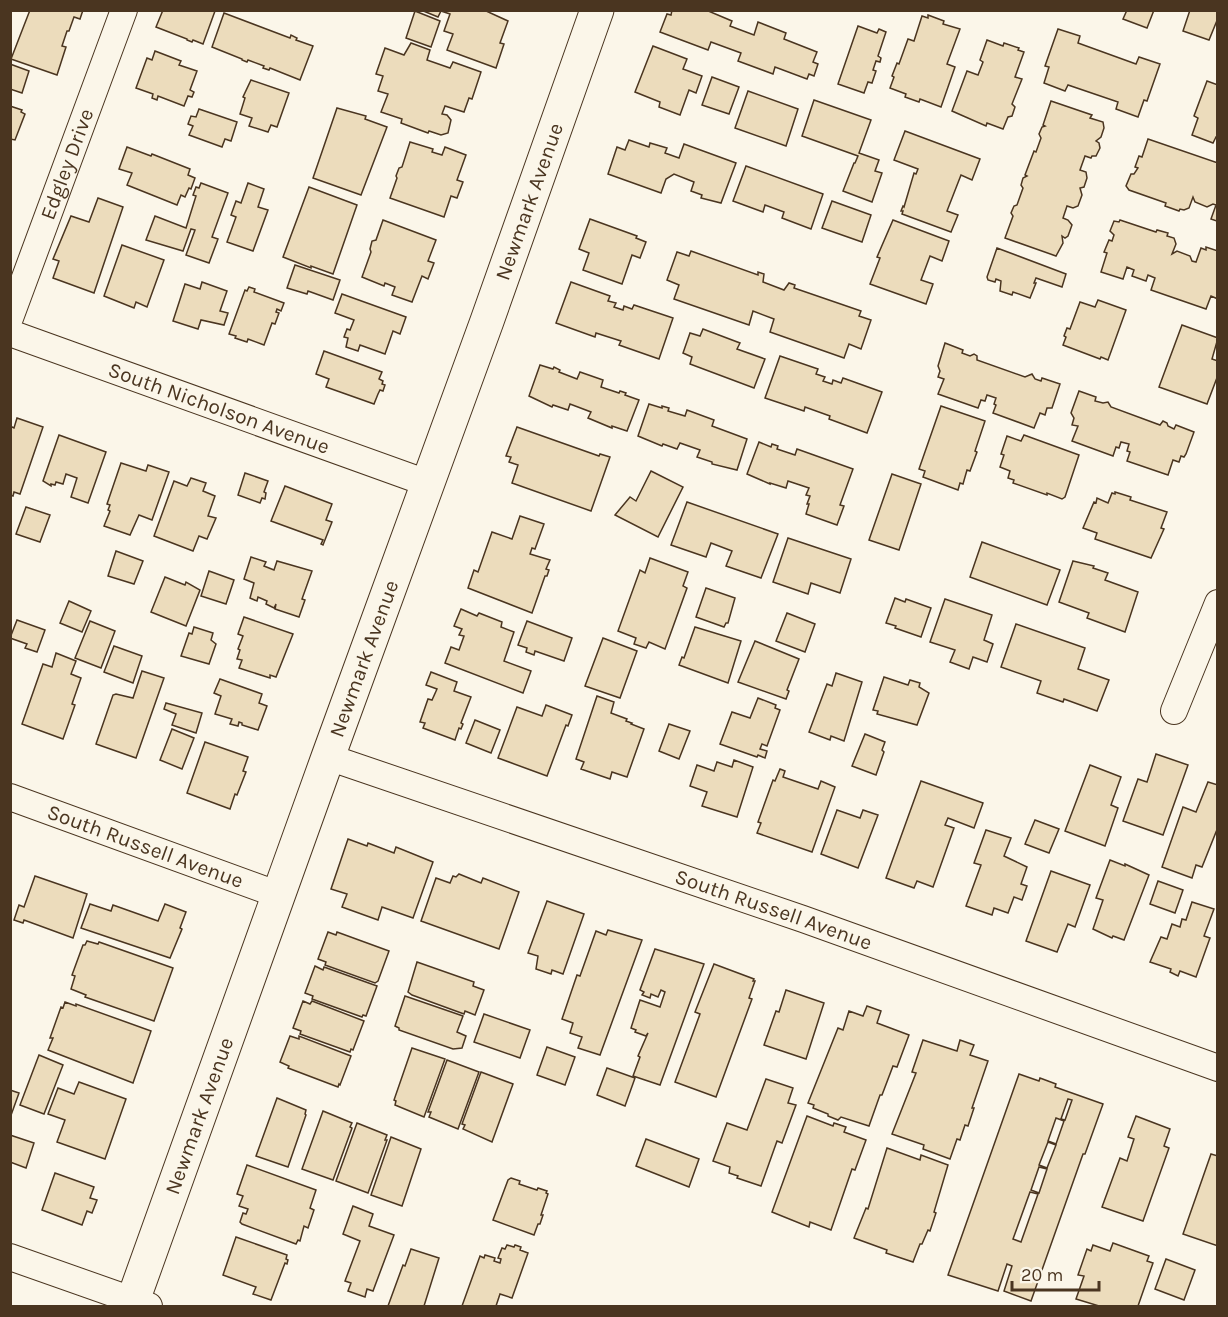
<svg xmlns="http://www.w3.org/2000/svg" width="1228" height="1317" viewBox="0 0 1228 1317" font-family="Karla,sans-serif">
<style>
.building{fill:#ecdcbc;stroke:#4a3520;stroke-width:1.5;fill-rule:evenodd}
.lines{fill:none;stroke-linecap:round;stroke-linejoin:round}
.minor-casing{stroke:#4a3520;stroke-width:28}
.tertiary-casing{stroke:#4a3520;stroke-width:35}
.minor{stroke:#fbf6e9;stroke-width:26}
.tertiary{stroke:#fbf6e9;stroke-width:33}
.labels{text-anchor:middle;stroke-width:4.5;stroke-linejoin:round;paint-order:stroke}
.street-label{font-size:21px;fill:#4a3520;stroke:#fbf6e9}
</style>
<rect width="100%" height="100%" fill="#fbf6e9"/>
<!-- building -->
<g class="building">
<path d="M30,10H83L80,19L74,17L69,31H67L62,46L66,47L57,75L11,59Z"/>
<path d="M163,10L215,11L203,44L193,40L192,42L187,40V39L156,27Z"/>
<path d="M421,10H484L508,21L500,43L504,44L496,68L447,50L453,34L444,31L450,14L441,11L438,17Z"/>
<path d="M672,10H706L732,21L730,26L754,35L758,22L786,33L784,39L817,52L813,62L818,64L814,76L809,74L807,79L775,67L773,74L738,61L741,53L711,42L708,50L660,32L667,14L671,15Z"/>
<path d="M1127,10H1154L1147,28L1123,19Z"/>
<path d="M1190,10H1218V18L1209,40L1183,31Z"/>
<path d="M415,11L440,21L431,47L406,38Z"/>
<path d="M224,13L290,38L291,35L297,38L296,40L313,46L300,80L270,68L269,70L263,68L264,66L248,60L247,62L242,60V59L212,47Z"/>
<path d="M928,15L944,21L943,24L960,29L947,64L955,67L941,107L920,99L919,102L905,97L906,94L890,88L894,77L892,76L897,63L899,64L908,39L914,41L922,16L928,18Z"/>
<path d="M858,26L877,33L879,29L886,32L878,56L881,58L880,62L876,61L873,70L876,71L872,83L868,82L864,93L838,84Z"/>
<path d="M1058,29L1080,36L1078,43L1136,64L1139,57L1160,64L1147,101L1144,100L1138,117L1116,109L1118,102L1068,85L1065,91L1044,83L1049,67L1045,66Z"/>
<path d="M987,40L1003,46L1004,43L1019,48L1018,50L1024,52L1015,77L1022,79L1012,104L1015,107L1012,116L1008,117L1003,129L987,123L986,126L952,111L967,71L978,75L983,62L980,60Z"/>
<path d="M411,43L430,50L427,60L450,68L453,62L481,72L472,99L469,98L464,112L445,106L442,114L447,115L451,120L448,133L441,135L429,131L428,133L401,123L402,119L381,112L388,94L378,91L383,76L376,74L385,48L404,55Z"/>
<path d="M653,46L687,59L683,69L702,76L696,93L689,90L680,115L659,107L660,102L635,92Z"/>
<path d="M155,51L181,61L179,65L197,71L190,90L194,92L192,97L188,96L184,106L158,96L157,100L152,98L153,94L136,88L147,58L152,60Z"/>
<path d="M10,64L29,71L22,93L10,89Z"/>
<path d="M712,77L739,87L729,114L702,105Z"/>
<path d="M251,80L289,93L277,127L271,125L268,132L249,126L252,118L240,114L245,98L243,97Z"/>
<path d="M1207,81L1218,85V138L1216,137L1213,143L1192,135L1198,118L1194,116Z"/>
<path d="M748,91L798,109L786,146L735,128Z"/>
<path d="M814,100L871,120L859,153L879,160L875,171L882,173L872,202L843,191L854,163H855L858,156L802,136Z"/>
<path d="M1051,101L1092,115L1090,118L1103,122L1104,128L1101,137L1096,141L1099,143L1100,148L1096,156H1092L1091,158L1085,156L1080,170L1086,172L1087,178L1084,187L1080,188L1082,195L1078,206L1073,208L1067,206L1063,218L1068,220L1072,225L1068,236L1065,238L1062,236L1063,243L1056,256L1005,238L1013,216L1011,213L1014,206L1017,205L1023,188L1021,185L1023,178L1027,176L1025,175L1034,151L1036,152L1041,138L1039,134L1042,127L1045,126L1043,125Z"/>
<path d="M10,106L22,110L21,112L25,114L15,140L10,139Z"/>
<path d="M337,108L366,116L365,119L387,127L361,195L313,178Z"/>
<path d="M199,109L237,122L231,141L225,139L222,147L189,135L193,126L188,124L191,116L196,117Z"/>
<path d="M905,131L980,159L972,180L961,175L947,211L958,215L951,232L902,214L903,211H901L903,206L904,207L914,173L916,174L918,169L894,160Z"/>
<path d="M1148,139L1218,163V224L1217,221L1211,219L1216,205L1213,204L1207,207L1195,202L1193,197L1189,208L1184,210L1180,209L1179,211L1165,206L1166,203L1129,190L1126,186L1131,174H1134L1138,168L1135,167L1139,156L1142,157Z"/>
<path d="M629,140L649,147L650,143L667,148L665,153L679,158L684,144L736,163L721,203L701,198L702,195L691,191L694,182L674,174L666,179L661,193L608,174L617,147L625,150Z"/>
<path d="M410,142L433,149L432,152L442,155L445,147L466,155L457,180L463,182L457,198L451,196L444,217L390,198L397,178L396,176L399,168L402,167Z"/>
<path d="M127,147L151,156L152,154L190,169L188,175L195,178L191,189L189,188L185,197L181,195L177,205L127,185L132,173L119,169Z"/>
<path d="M746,166L823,194L811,229L782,218L784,212L765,205L763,212L733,201Z"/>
<path d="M201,183L228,193L212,237L218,239L209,263L186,255L195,230L191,229L183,251L146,240L155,216L186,228L196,196L193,195L196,187L199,188Z"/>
<path d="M248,183L264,189L258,207L268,210L253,251L227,242L236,217L231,215L236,201L241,203Z"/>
<path d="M309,187L357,205L333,274L311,266V268L283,257Z"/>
<path d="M98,198L123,207L94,293L53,278L59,261L53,259L71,216L89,222Z"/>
<path d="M832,201L871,215L862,242L822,228Z"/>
<path d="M590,219L637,236L636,238L646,242L640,258L632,255L622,284L583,270L589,253L579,249Z"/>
<path d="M383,220L436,240L428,261L434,263L428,279L422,276L412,302L392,295L395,287L385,283L384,286L362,277L371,252L370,249L372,241L376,240Z"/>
<path d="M893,220L949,241L942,261L930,256L921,280L933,284L926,304L870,284L880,258L877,257Z"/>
<path d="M1120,220L1156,232L1157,230L1168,233L1167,236L1174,238L1176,244L1172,254L1177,251L1190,256L1192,261L1196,262L1201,248L1206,250V247L1218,251V299L1211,296L1206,309L1151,290L1155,278L1148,275L1146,281L1132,276L1134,270L1127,267L1123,279L1101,272L1107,253L1104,252L1109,240L1112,241L1114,235L1110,231L1114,221L1119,222Z"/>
<path d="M122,245L164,260L147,307L136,302L134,308L104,296Z"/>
<path d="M997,248L1066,274L1062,287L1036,278L1034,283H1036L1030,298L1013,292L1012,295L1000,291L1001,281L996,279L995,282L988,280L987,277Z"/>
<path d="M691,251L758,275V272L764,274L763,282L784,290L789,283L795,285L794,288L861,311L859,316L871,320L861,349L849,344L844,358L770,332L774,319L753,311L749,325L674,299L679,285L667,280L677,252L689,256Z"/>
<path d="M295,265L340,280L333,300L308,291L307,294L287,288Z"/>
<path d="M202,282L227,291L220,311L228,313L224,325L201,320L198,329L173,321L185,284L200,289Z"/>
<path d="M571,282L610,296L608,301L616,303L614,307L623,310L624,306L632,309L634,305L673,318L659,359L619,345L621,341L596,333L595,337L556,323Z"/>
<path d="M249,287L255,289L254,292L284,303L281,311L277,309L276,312L279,313L275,324L272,323L264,345L248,339L247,342L235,338L236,336L229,334L245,290L247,291Z"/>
<path d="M342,294L406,317L400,334L393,331L385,354L360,345L358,351L346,347L348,338L344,337L347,329L350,330L354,320L335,313Z"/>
<path d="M1098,300L1126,310L1108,360L1101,357L1100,359L1063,345L1066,337L1064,336L1067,328L1070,329L1080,302L1095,307Z"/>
<path d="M1182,325L1218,338L1212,359L1218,361V375L1207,404L1159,387Z"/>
<path d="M703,329L740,343L737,349L765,359L754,388L690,364L692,357L683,353L690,333L700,336Z"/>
<path d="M945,343L963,350L962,353L970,356L974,354L977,356V360L1025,377L1032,374L1035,379L1041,381L1042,378L1060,384L1052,408H1047L1045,415L1040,413L1034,428L993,413L996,405L994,404L996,398L987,395L985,401L981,400L978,408L938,394L944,379L938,377L940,371L938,366Z"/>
<path d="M324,351L382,372L379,379L383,381L382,384L385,385L383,391L380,390L378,394L374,404L326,387L329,379L316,374Z"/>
<path d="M780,356L818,369L816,374L825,377L823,381L832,384L833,380L841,383L843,378L882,392L867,433L829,419L830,416L805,407L804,411L765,398Z"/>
<path d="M540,365L553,369L554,367L560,370L559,372L577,379L580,372L603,380L601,387L619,393L620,391L626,393L625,395L639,400L627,431L612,426V428L588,418L591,412L570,404L568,410L553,405L552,407L529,396Z"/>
<path d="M1079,391L1096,397L1095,401L1103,403L1108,402L1111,407L1160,425L1163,421L1167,423L1168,426L1174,429L1176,425L1194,432L1186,454L1184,457L1181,456L1179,462L1173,460L1168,475L1127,461L1130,452L1127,451L1129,444L1121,442L1119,448L1116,447L1113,456L1072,441L1078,426L1072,425L1074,418L1071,413Z"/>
<path d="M649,404L662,408V406L669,408L668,411L685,416L687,410L714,420L712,426L747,439L737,470L712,464V462L697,457L700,450L680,443L677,449L663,444L662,446L638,436Z"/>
<path d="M941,406L985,421L975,451L977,452L970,471L967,470L963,484L960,483L958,490L923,477L925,471L919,469Z"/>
<path d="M17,418L43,427L20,494L14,492L13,496L10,495V426L14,428Z"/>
<path d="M517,427L599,456L600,454L610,457L591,511L512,483L518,465L509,462L511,457L506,456Z"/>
<path d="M59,435L106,452L88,503L71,497L77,478L66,474L63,484L56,482L55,485L51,484V486L43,481Z"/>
<path d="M1024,435L1079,455L1065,497L1062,499L1047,493V495L1013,483L1014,480L1008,478L1010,471L1000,467L1004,455L1001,454L1007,436L1021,441Z"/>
<path d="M759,442L771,447L772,444L778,446L777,449L795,455L797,449L853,469L840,505L844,506L837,525L806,514L809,504H807L810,496L806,495L809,488L788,481L786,488L770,483V484L747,474Z"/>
<path d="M121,463L146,471L148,465L169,472L152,520L139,515L130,535L104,526L110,511L108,510L110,505L107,504Z"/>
<path d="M651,471L683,487L658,537L615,515L630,497L636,501Z"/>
<path d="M245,473L268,481L264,492L266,493L265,499L262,498L260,503L238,495Z"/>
<path d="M892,474L921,484L899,550L869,540Z"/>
<path d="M191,478L206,483L203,491L215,496L208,516L216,518L207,539L199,536L193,551L154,536L174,481L187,486Z"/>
<path d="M285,486L332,504L326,520L332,522L323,545L321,544L323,540L271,521Z"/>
<path d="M1115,492L1131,497L1130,500L1167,512L1161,528L1164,529L1151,558L1095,539L1097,533L1083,528L1094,502L1096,503L1097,498L1108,503L1112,493L1115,494Z"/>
<path d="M687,502L778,534L761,578L726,566L732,551L711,543L706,557L671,545Z"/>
<path d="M26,507L50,515L40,542L16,534Z"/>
<path d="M520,516L544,524L535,549L532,548L530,554L550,560L546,569L549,570L547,576H545L532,613L468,588L474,570L478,572L492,532L512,539Z"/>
<path d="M788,538L851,559L840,593L811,583L808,594L773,582Z"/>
<path d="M982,542L1060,570L1047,605L970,577Z"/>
<path d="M116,551L143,561L134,584L108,576Z"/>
<path d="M251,557L266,562L264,566L274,570L277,561L312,571L302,599L305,600L299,617L275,609L276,604L274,608L266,604L267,601L258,597L257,601L250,598L254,583L244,579Z"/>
<path d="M650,558L688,572L683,586L687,588L665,649L649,642L646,648L634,644L636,638L618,631L640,570L645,573Z"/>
<path d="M1073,561L1094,566L1093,568L1108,573L1105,580L1138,592L1125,632L1087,618L1089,613L1059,602Z"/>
<path d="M209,571L234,580L226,604L201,596Z"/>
<path d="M165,577L185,585L186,582L200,590L186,626L151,612Z"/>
<path d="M706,588L735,598L728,623H726L724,627L696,617Z"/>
<path d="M895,598L905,602L906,599L931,608L921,637L895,628L896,626L886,623Z"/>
<path d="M945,599L992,615L984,640L993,644L987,662L973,657L969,669L950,662L955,650L930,642Z"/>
<path d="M69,601L91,611L82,632L60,623Z"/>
<path d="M461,609L477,616L479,613L502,622L501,627L514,632L504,661L531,671L523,693L445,663L451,647L459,650L464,636L459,635L462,629L454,626Z"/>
<path d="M787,613L815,624L805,652L776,641Z"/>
<path d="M244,617L293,634L276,677L270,675V678L239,668L242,660L237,659L240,650L238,649L243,636L238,634Z"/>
<path d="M17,620L45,630L37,652L25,648L27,644L10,638Z"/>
<path d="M90,621L115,631L101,668L75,658Z"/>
<path d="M527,621L572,638L564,661L535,651L534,655L526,652L527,648L518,645Z"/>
<path d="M1016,624L1085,648L1078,669L1109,680L1097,711L1064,699L1063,702L1037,693L1041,681L1001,667Z"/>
<path d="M194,627L213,633L211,640L216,644L209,664L181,656L189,633L192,634Z"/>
<path d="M695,627L741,641L728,683L679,665L682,657L684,658Z"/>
<path d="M603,638L637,651L620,698L585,686Z"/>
<path d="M755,641L799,659L787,690L789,691L786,699L738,682Z"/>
<path d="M114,646L142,656L133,683L104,672Z"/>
<path d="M56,653L76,661L71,674L81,678L72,704L75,705L63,739L22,724L43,664L52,667Z"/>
<path d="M142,671L164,678L136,758L96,744L113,695L116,694L133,698Z"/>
<path d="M431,672L457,682L454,691L471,697L461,723L463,724L461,729L459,728L455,740L423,728L425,723L420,722L428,699L432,700L437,689L426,685Z"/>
<path d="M836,673L862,682L844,741L831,736L830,740L809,732L827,684L832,686Z"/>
<path d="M884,677L908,685L910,680L920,683L919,687L929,693L917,725L877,714L878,711L873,710Z"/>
<path d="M220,679L262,694L259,703L267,706L258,730L242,725V723L239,722L238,726L230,724L232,719L215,714L221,696L214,693Z"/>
<path d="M597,696L614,702L611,713L627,719L626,721L632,723L631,724L644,729L627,777L612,772L610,779L581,769L584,762L576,759Z"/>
<path d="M758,698L776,705L775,708L780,710L767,746L762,744L760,749L767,751L765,758L758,755L757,757L720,744L732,712L750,718Z"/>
<path d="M166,703L202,713L196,733L172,725L176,714L164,709Z"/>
<path d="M546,705L572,715L568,726L566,725L547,776L498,758L517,707L542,716Z"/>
<path d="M475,720L500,730L491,753L466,743Z"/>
<path d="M669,724L690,731L679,759L659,751Z"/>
<path d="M172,729L194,738L182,769L160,760Z"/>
<path d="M865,734L885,742L882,750L884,752L876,775L852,766Z"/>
<path d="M205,742L248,757L243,771L246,772L237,795L235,794L230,809L187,793Z"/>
<path d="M1156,754L1188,765L1163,835L1123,821L1138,779L1147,782Z"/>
<path d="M734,760L753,767L737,817L702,806L707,792L690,786L697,765L714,771L717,762L732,767Z"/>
<path d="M1090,765L1121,777L1111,805L1118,808L1105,846L1065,831Z"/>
<path d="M780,769L785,771L783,777L818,789L821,781L835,787L812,852L757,833L761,823L758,822L773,780L775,781Z"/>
<path d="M921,781L983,803L974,828L948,818L945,825L954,828L933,887L917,881L914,888L886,878Z"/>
<path d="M1208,782L1218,785V827L1202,867L1196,865L1192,878L1162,867L1183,807L1196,812Z"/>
<path d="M837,810L860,818L863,810L878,815L858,868L821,854Z"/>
<path d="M1035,820L1059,829L1049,853L1025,844Z"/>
<path d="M986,830L1011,838L1004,856L1027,867L1021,884L1027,886L1022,900L1014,897L1008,913L994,908L992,915L966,906L981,865L974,863Z"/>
<path d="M348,839L367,846L368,843L394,853L396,847L433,862L413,918L382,907L378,920L342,907L347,894L331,889Z"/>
<path d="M1110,860L1125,866V864L1149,875L1124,940L1113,936L1112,938L1093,929L1103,900L1096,898Z"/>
<path d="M1051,871L1090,885L1075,927L1068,924L1057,952L1026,941Z"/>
<path d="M459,874L481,883L483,878L519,892L499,949L421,921L436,878L450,883L453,876L456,877Z"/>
<path d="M35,876L87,894L73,938L24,920L23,923L14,920L19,905L24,907Z"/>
<path d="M1158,881L1183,890L1175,913L1150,904Z"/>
<path d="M547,901L584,914L563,974L552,970L551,974L536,969L538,956L528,953Z"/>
<path d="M1192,902L1214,909L1204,936L1210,938L1196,977L1180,971L1178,976L1170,972L1171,969L1150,962L1161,937L1167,939L1172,924L1180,927L1182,919L1186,920Z"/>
<path d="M90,904L111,911L113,905L158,921L165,904L186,912L180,928L182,929L170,958L81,928Z"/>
<path d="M608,930L642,940L600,1055L578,1048L582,1037L570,1033L573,1023L562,1019L577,975L580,976L596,931L606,935Z"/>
<path d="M328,932L336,935L337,932L389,951L378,981L375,983L325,965L326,962L318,959Z"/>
<path d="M87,941L98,944L99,942L173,968L154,1021L85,997L86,995L71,989L75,976L72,975L83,945H85Z"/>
<path d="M655,949L704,964L660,1085L633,1076L640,1057L638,1056L648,1033L646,1036L635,1032L636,1030L631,1028L640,1000L660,1007L665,992L661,990L658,997L651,994L650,998L642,995L644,992L640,990Z"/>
<path d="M417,962L474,982L473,986L484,990L475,1015L465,1011L464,1014L412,995L408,992Z"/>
<path d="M714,964L754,979L753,981H755L749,998L752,999L716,1097L675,1082L700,1014L695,1012Z"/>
<path d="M315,966L323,970L324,967L377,986L366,1016L363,1015L362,1017L312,999L313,996L305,993Z"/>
<path d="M786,990L824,1003L806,1059L764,1045L776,1011L779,1012Z"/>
<path d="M405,996L463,1016L457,1032L466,1036L462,1048L453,1049L399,1030V1028L395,1026Z"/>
<path d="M303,1001L310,1004L312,1001L364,1021L353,1050L351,1049L350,1052L300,1034L301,1031L293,1028Z"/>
<path d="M65,1002L76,1006V1004L151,1031L133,1083L48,1050L53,1038H50L61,1007L63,1008Z"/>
<path d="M867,1006L881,1011L877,1023L909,1035L897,1067L893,1066L882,1095H880L869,1126L841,1117L838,1120L828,1116V1114L813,1108L814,1105L808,1103L838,1028L843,1030L849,1011L863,1016Z"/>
<path d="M484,1014L530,1030L520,1058L474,1042Z"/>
<path d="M290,1036L299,1039V1036L351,1056L340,1085L339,1084L338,1087L288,1068L289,1066L280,1062Z"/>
<path d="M923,1040L957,1051L960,1040L974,1045L970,1055L988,1061L972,1108H974L968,1126L965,1125L960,1140L957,1139L950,1159L923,1149L924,1145L892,1134L916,1073L912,1072Z"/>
<path d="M547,1047L575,1057L565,1085L537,1075Z"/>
<path d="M412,1048L445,1059L424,1117L395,1105L396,1101L394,1100Z"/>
<path d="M39,1055L63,1065L44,1114L20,1105Z"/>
<path d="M447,1060L479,1072L458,1129L429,1117L431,1112H428Z"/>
<path d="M607,1068L635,1078L625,1106L597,1095Z"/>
<path d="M481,1072L513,1084L492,1142L463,1129L465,1125L462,1124Z"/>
<path d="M1019,1074L1039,1081L1040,1078L1056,1084L1055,1087L1103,1104L1085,1154H1083L1031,1301L1004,1291L1012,1266L1007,1264L998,1291L948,1275ZM1068,1099L1072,1100L1065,1120L1061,1119ZM1056,1118L1064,1121L1056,1144L1048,1141ZM1048,1142L1056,1145L1047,1168L1039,1165ZM1039,1167L1047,1169L1039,1193L1031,1190ZM1030,1192L1038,1194L1021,1242L1013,1239Z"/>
<path d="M766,1079L793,1088L788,1103L796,1105L782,1143L777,1141L761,1186L737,1178L738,1176L729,1173L730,1167L713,1161L727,1123L747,1130Z"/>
<path d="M79,1082L126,1099L105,1159L57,1142L65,1120L48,1114L58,1088L74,1094Z"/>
<path d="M10,1090L19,1093L10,1118Z"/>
<path d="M277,1098L306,1110L305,1114L306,1115L288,1167L256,1156Z"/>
<path d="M323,1111L352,1123L350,1127L352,1128L333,1180L302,1169Z"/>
<path d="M807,1116L833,1126L834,1123L846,1127L844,1132L866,1140L855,1170L852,1169L831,1230L810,1222L809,1227L772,1212Z"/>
<path d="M1136,1116L1170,1129L1164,1146L1169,1148L1143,1221L1102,1207L1120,1158L1127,1161L1134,1139L1128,1137Z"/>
<path d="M357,1123L387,1135L385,1140H387L368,1193L336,1181Z"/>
<path d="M10,1135L34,1143L26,1168L10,1162Z"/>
<path d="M391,1137L421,1149L402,1206L371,1195Z"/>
<path d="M646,1139L699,1159L689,1187L636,1166Z"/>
<path d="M887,1148L920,1160L921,1155L948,1165L934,1212L936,1213L930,1231L928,1230L922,1244H920L913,1262L886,1253L887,1250L854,1238L866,1208L868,1209Z"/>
<path d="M1211,1154L1218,1156V1246L1183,1234Z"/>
<path d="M247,1165L316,1190L310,1208L314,1210L308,1228L304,1226L300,1241L298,1240L296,1244L242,1224L240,1222L243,1213L246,1214L248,1209L239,1206L243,1196L237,1194Z"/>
<path d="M55,1173L94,1187L90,1198L97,1200L92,1213L87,1211L82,1225L42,1210Z"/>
<path d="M511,1178L520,1181L519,1184L537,1190L538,1188L547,1191L546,1193L548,1194L541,1215H543L540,1224H538L534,1235L493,1220L508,1180Z"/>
<path d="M353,1206L373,1214L369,1226L394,1235L373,1291L367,1289L365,1297L348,1291L351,1283L345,1281L360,1241L343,1234Z"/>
<path d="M236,1237L287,1255L286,1259L288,1260L287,1264L285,1263L271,1300L253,1294L256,1287L223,1275Z"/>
<path d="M1113,1243L1149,1256L1147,1261L1153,1263L1138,1306H1099L1076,1299L1084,1276L1078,1275L1087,1249L1091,1251L1093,1245L1110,1251Z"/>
<path d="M507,1245L514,1247L515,1245L521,1247L520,1250L528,1253L512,1298L500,1294L496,1306H462L480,1256L484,1258L485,1255L495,1258L494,1261L500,1263L501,1259L498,1258L502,1248L505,1249Z"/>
<path d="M411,1249L439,1258L424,1306H388L403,1265L405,1266Z"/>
<path d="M1166,1259L1195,1270L1184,1300L1155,1289Z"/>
</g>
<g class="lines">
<defs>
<g id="minor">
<path id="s1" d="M10,318L124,10"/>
<path id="s2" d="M10,333L427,483"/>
<path d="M1174,711L1218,603"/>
<path id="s3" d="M328,757L803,919L1218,1068"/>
<path id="s4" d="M10,797L279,895"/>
<path d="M10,1257L149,1306"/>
</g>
<g id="tertiary">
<path id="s5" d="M131,1306L328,757L487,321L597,10"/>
</g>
</defs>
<!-- minor casing -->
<use href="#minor" class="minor-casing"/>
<!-- tertiary casing -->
<use href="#tertiary" class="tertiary-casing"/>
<!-- minor -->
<use href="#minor" class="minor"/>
<!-- tertiary -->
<use href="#tertiary" class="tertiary"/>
</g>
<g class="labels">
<!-- street labels -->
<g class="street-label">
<text dy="7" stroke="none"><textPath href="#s1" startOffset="164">Edgley Drive</textPath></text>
<text dy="7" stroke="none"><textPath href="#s5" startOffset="1174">Newmark Avenue</textPath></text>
<text dy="7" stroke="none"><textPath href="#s2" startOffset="222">South Nicholson Avenue</textPath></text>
<text dy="7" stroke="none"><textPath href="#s5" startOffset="688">Newmark Avenue</textPath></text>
<text dy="7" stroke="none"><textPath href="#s4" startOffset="144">South Russell Avenue</textPath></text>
<text dy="7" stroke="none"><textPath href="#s3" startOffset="471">South Russell Avenue</textPath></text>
<text dy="7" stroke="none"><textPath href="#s5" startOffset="202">Newmark Avenue</textPath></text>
</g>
</g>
<!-- border -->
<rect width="1228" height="1317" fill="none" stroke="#4a3520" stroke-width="24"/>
<!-- scale -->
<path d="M1012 1281v9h87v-9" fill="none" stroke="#4a3520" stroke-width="3"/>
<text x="1021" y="1281" font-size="18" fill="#4a3520" stroke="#fbf6e9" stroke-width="4.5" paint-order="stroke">20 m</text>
</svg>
